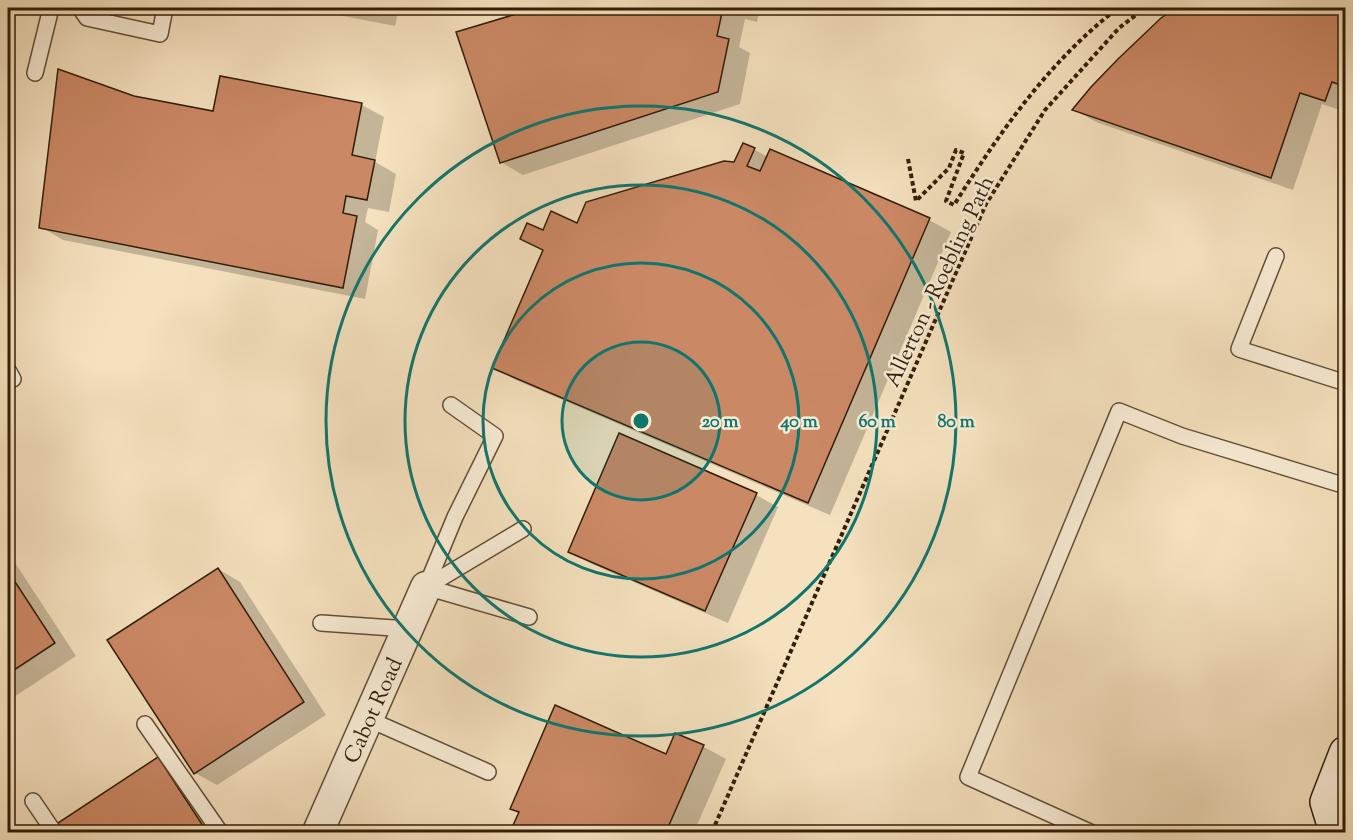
<svg xmlns="http://www.w3.org/2000/svg" width="1353" height="840" viewBox="0 0 1353 840" font-family="'Sorts Mill Goudy',serif">
<style>
.shadow{fill:#0003}
.building{fill:#cb8865;stroke:#321e08;stroke-width:1.5}
.lines{fill:none;stroke-linecap:round;stroke-linejoin:round}
.lane-casing{stroke:#634f36;stroke-width:18}
.street-casing{stroke:#634f36;stroke-width:33}
.secondary-casing{stroke:#321e08;stroke-width:36}
.path{stroke:#321e08;stroke-width:4;stroke-dasharray:4.5 3;stroke-linecap:butt}
.lane{stroke:#f8ecd5;stroke-width:15}
.street{stroke:#f8ecd5;stroke-width:30}
.secondary{stroke:#f8ecd5;stroke-width:33}
.ring{fill:none;stroke:#0f766e;stroke-width:3}
.labels{text-anchor:middle;stroke-width:5;stroke-linejoin:round;paint-order:stroke}
.street-label{font-size:22px;fill:#321e08;stroke:#f8ecd5}
.centre{fill:#0f766e;stroke:#f8ecd5;stroke-width:3}
.ring-label{font-size:18px;text-anchor:middle;font-weight:bold;fill:#0f766e;stroke:#f8ecd5;stroke-width:5;stroke-linejoin:round;paint-order:stroke}
</style>
<rect width="100%" height="100%" fill="#f5e1be"/>
<filter id="stains"><feTurbulence type="fractalNoise" baseFrequency=".00333" numOctaves="4"/><feColorMatrix values="0 0 0 0 .2 0 0 0 0 .09 0 0 0 0 .02 0 0 0 .5 -.17"/></filter>
<radialGradient id="worn" r=".72"><stop offset=".6" stop-color="#630" stop-opacity="0"/><stop offset="1" stop-color="#630" stop-opacity=".3"/></radialGradient>
<!-- shadow -->
<g class="shadow">
<path d="M302,8H399L395,26Z"/>
<path d="M523,8H760L757,22L745,19L739,47L750,53L740,104L523,175L501,162L525,13Z"/>
<path d="M1178,8H1346V112L1322,104L1293,190L1096,122L1074,110L1162,19Z"/>
<path d="M221,77L362,105L384,117L375,162L396,174L389,212L368,208L365,222L378,230L365,299L63,240L41,227L133,97L215,113Z"/>
<path d="M744,144L768,157L929,220L951,232L830,515L516,380L494,367L544,251L522,239L578,225L735,164Z"/>
<path d="M756,495L778,507L728,623L592,564L570,551Z"/>
<path d="M8,552L76,656L8,701Z"/>
<path d="M218,569L240,582L326,715L217,785L195,773Z"/>
<path d="M675,734L704,747L726,759L694,832H511L520,813L666,756Z"/>
<path d="M158,759L180,772L220,832H62L57,826Z"/>
</g>
<!-- building -->
<g class="building">
<path d="M338,8H375L373,14Z"/>
<path d="M522,8H723L717,36L729,39L718,92L500,163L456,32L523,12Z"/>
<path d="M1176,8H1346V87L1332,82L1325,101L1300,93L1271,178L1072,110L1091,87L1118,59L1161,18Z"/>
<path d="M58,69L134,96L213,111L220,76L362,103L352,155L375,160L367,200L346,196L343,213L357,216L343,288L39,228Z"/>
<path d="M743,143L755,148L747,166L760,171L770,149L930,218L808,503L492,368L543,250L520,239L527,223L543,230L551,211L577,223L586,202L724,161L734,162Z"/>
<path d="M619,433L757,493L705,611L568,552Z"/>
<path d="M218,568L304,702L194,774L107,640Z"/>
<path d="M8,571L55,643L8,674Z"/>
<path d="M555,705L666,754L675,733L704,745L666,832H510L519,812L510,809Z"/>
<path d="M158,757L207,832H60L55,825Z"/>
</g>
<g class="lines">
<defs>
<g id="lane">
<path d="M80,8L87,18L160,34L165,8"/>
<path d="M35,73L51,8"/>
<path d="M1276,256L1239,349L1346,383"/>
<path d="M8,370L13,379"/>
<path d="M426,587L455,517L495,436L451,405"/>
<path d="M426,587L523,529"/>
<path d="M426,587L529,617"/>
<path d="M321,623L408,629"/>
<path d="M368,719L488,772"/>
<path d="M145,724L220,832"/>
<path d="M33,801L54,832"/>
<path d="M1090,832L968,777L1119,411L1182,436L1346,486"/>
</g>
<path id="street" d="M318,832L426,587"/>
<path id="secondary" d="M1333,832L1335,828L1327,802L1346,753"/>
</defs>
<!-- lane casing -->
<use href="#lane" class="lane-casing"/>
<!-- street casing -->
<use href="#street" class="street-casing"/>
<!-- secondary casing -->
<use href="#secondary" class="secondary-casing"/>
<!-- path -->
<g class="path">
<path d="M908,159L916,201L949,168L956,150L964,153L946,201L954,205C1000,132 1049,61 1118,8"/>
<path d="M712,832L986,204L1045,110L1119,28L1145,8"/>
</g>
<!-- lane -->
<use href="#lane" class="lane"/>
<!-- street -->
<use href="#street" class="street"/>
<!-- secondary -->
<use href="#secondary" class="secondary"/>
</g>
<!-- distance rings -->
<circle cx="641" cy="421" r="79" fill="#0f766e" fill-opacity=".12"/>
<g class="ring">
<circle cx="641" cy="421" r="79"/>
<circle cx="641" cy="421" r="158"/>
<circle cx="641" cy="421" r="236"/>
<circle cx="641" cy="421" r="315"/>
</g>
<g class="labels">
<!-- street labels -->
<g class="street-label">
<text transform="translate(938 281) rotate(-65)" y="8">Allerton - Roebling Path</text>
<text transform="translate(372 710) rotate(-66)" y="8">Cabot Road</text>
</g>
</g>
<circle cx="641" cy="421" r="9" class="centre"/>
<g class="ring-label">
<text x="720" y="427">20 m</text>
<text x="799" y="427">40 m</text>
<text x="877" y="427">60 m</text>
<text x="956" y="427">80 m</text>
</g>
<!-- margin -->
<rect width="1353" height="840" fill="none" stroke="#f5e1be" stroke-width="30"/>
<rect x="9" y="9" width="1335" height="822" fill="none" stroke="#321e08" stroke-width="3"/>
<rect x="15" y="15" width="1323" height="810" fill="none" stroke="#321e08" stroke-width="1.5"/>
<rect width="100%" height="100%" filter="url(#stains)"/>
<rect width="100%" height="100%" fill="url(#worn)"/>
</svg>
